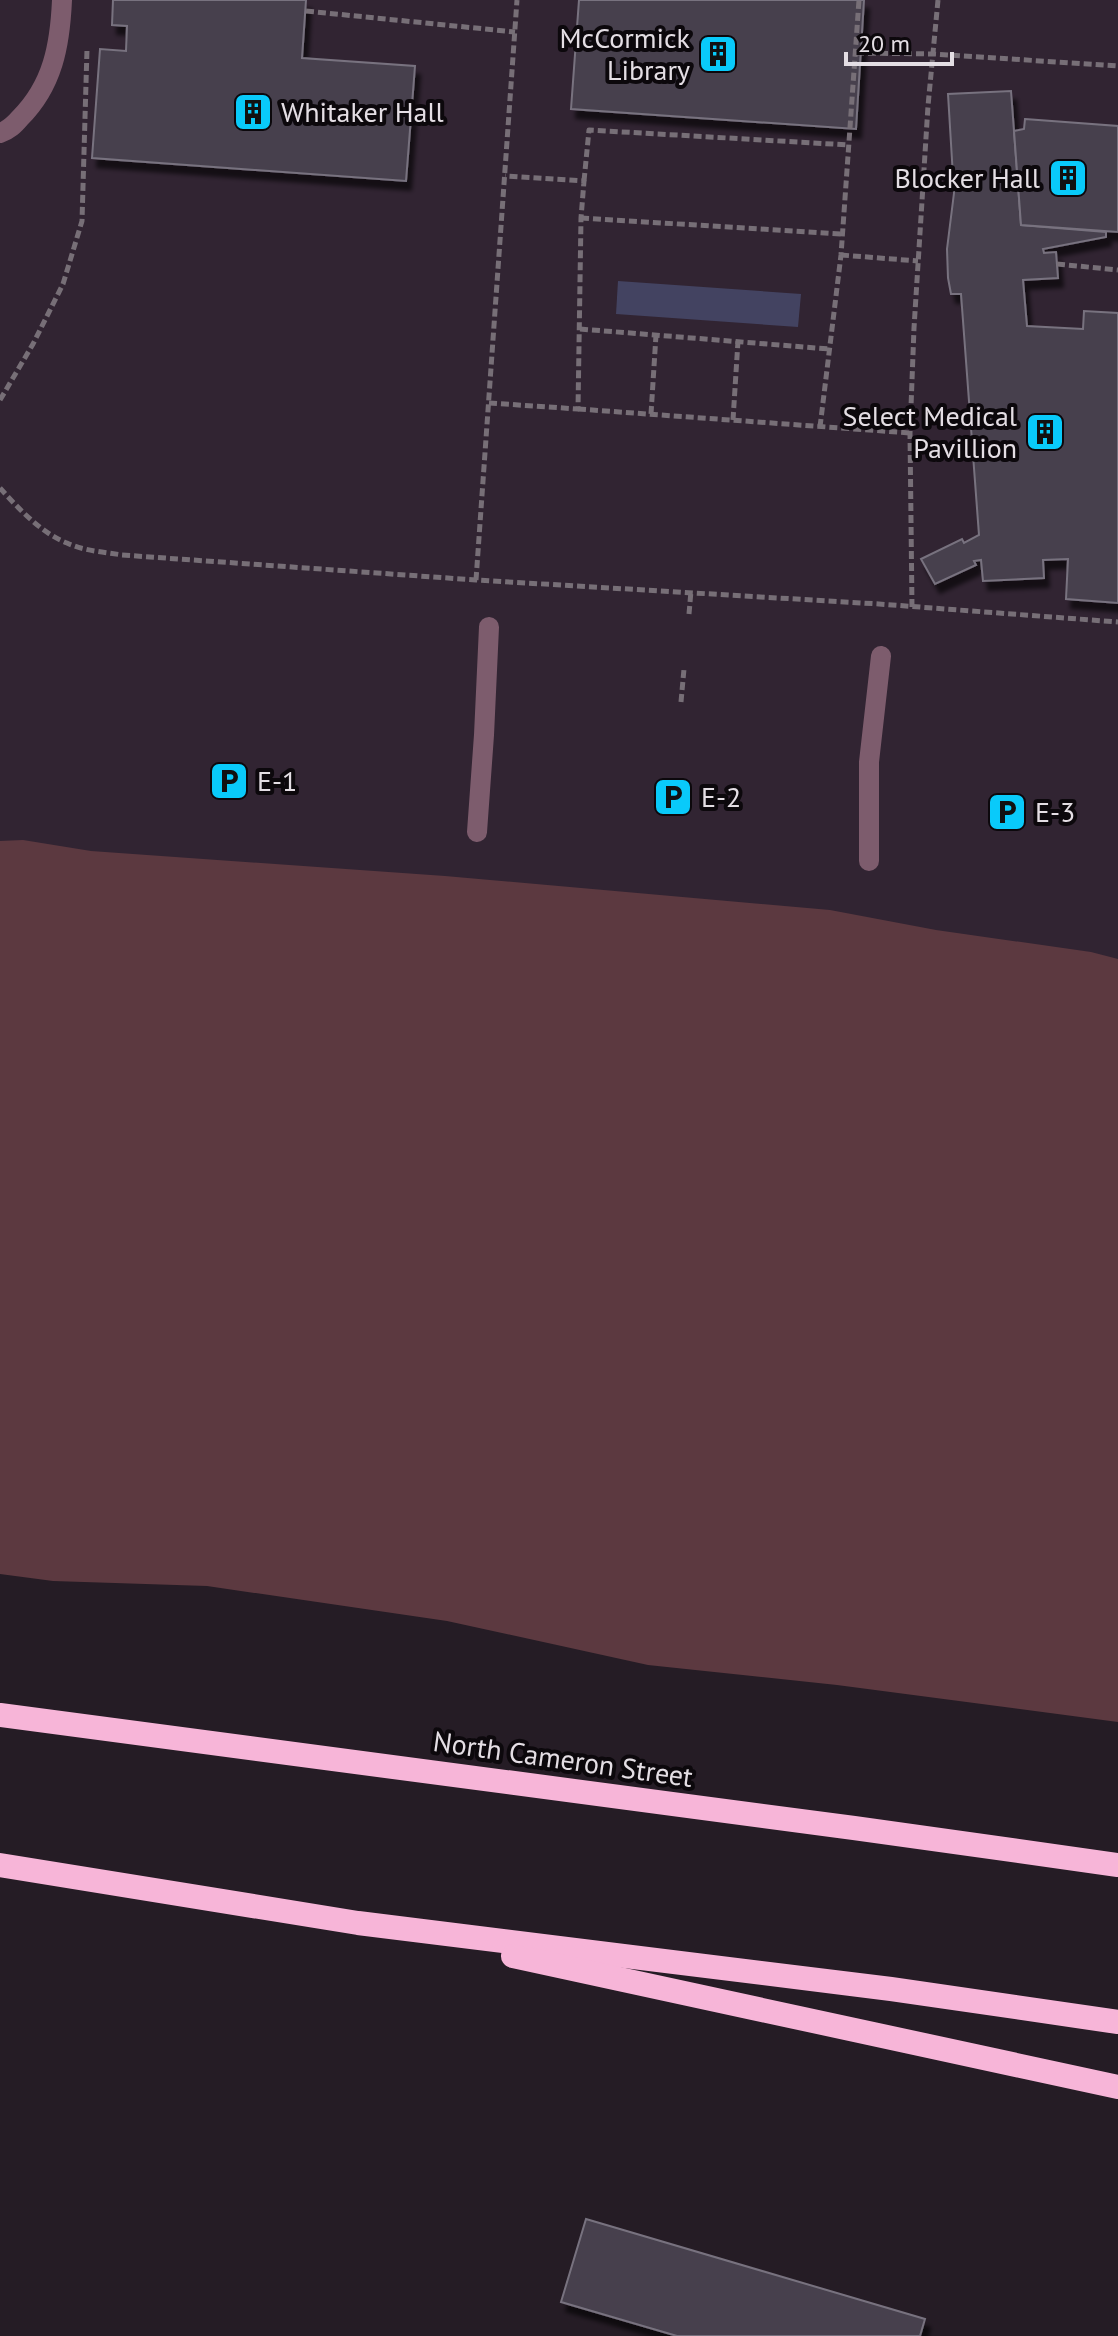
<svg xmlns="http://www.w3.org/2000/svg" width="1118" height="2336" viewBox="0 0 1118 2336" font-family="'PT Sans',sans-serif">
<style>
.built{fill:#312432}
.forest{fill:#5c3940}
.water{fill:#434361}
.building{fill:#46414d;stroke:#78727f;stroke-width:2;filter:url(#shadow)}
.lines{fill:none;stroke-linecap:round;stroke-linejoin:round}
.path{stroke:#776f77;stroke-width:5;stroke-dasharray:8 4;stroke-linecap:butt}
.minor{stroke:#7d5c6d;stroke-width:20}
.highway{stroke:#f7b5d8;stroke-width:24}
.labels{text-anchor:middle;stroke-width:8;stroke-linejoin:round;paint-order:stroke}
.poi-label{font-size:28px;fill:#e4dee4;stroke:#0c080c;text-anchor:start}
.street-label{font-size:28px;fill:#e4dee4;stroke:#0c080c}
</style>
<defs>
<filter id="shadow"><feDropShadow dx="5" dy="9" stdDeviation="2" flood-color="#0009"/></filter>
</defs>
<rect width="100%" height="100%" fill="#251c25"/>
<!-- built -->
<path class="built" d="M0,0H1118V1612L0,1539Z"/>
<!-- forest -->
<path class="forest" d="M23,840L91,851L445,876L830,910L936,930L1091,952L1118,959V1722L837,1685L648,1665L447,1621L207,1586L53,1581L0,1574V841Z"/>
<!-- water -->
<path class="water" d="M618,281L801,294L798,327L616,314Z"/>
<!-- building -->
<g class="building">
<path d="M113,0H306L302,58L415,66L406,181L92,158L100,49L126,51L127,26L112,25Z"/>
<path d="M579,0H864L856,129L571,109Z"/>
<path d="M1011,91L1021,225L1106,232V237L1043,249L1044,253L1056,252L1058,278L1023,280L1027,326L1083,329L1084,311L1118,313V603L1066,599L1068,559L1043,560L1044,578L983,581L981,560L974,561L976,565L935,584L921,559L962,539L964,543L979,535L961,294H951L948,278L947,249L954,193L948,94Z"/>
<path d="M1025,119L1118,126V232L1021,225L1014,131L1024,129Z"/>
<path d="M586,2219L925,2319L920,2336H677L561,2302Z"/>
</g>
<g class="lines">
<!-- path -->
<g class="path">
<path d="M306,11L515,32"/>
<path d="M856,53L934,54L1118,66"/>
<path d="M584,181L589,130L849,145"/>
<path d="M581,218L842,234"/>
<path d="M841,255L918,261"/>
<path d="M1057,264L1118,270"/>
<path d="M580,329L829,349"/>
<path d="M0,400L33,344L63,284L82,221L87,49"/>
<path d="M489,403L578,409L581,218L584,181L505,176"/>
<path d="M578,409L910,433"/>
<path d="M651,414L656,335"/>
<path d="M733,420L738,341"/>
<path d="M820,427L841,255L859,0"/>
<path d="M0,488C18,508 41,533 67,543C84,551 104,552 122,555L476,580L879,604L1118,622"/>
<path d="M476,580L517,0"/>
<path d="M912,607L910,433L914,328L928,106L938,0"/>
<path d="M689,614L691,591"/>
<path d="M681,702L684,669"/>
</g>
<!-- minor -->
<g class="minor">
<path d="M0,133C9,130 14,125 20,118C53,85 60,45 62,0"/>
<path d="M477,832L484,735L489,627"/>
<path d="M869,861V762L881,656"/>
</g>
<!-- highway -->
<g class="highway">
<path d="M0,1715L854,1828L1118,1865"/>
<path d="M0,1865L358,1923L891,1989L1118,2022"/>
<path d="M513,1956L1118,2087"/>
</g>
</g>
<!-- icons -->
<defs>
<symbol id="building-square" viewBox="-11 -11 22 22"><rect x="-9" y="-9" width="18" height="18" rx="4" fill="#09cafa" stroke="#0c080c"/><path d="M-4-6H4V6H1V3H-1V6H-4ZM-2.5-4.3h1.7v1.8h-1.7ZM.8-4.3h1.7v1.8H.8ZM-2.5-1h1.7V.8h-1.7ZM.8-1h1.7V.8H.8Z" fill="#111"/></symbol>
<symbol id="parking-square" viewBox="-11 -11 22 22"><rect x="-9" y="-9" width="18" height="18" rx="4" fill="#09cafa" stroke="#0c080c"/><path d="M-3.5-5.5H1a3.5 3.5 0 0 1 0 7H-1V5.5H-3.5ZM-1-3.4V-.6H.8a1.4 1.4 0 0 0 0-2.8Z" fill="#111"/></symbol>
</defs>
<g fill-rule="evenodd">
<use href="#building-square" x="696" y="32" width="44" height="44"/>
<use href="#building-square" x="231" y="90" width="44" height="44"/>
<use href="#building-square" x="1046" y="156" width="44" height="44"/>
<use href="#building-square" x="1023" y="410" width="44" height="44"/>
<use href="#parking-square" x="207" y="759" width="44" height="44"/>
<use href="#parking-square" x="651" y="775" width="44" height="44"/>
<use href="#parking-square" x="985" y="790" width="44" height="44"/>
</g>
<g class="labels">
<!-- poi labels -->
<g class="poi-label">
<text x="690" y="48" text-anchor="end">McCormick<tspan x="690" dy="32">Library</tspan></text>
<text x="281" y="122">Whitaker Hall</text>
<text x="1040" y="188" text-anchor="end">Blocker Hall</text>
<text x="1017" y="426" text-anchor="end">Select Medical<tspan x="1017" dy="32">Pavillion</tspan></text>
<text x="257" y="791">E-1</text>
<text x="701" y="807">E-2</text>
<text x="1035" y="822">E-3</text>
</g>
<!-- street labels -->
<g class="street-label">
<text transform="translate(563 1759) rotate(8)" y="10">North Cameron Street</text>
</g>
</g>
<!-- scale -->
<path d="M846 52v12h106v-12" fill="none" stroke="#e4dee4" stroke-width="4"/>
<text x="858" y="52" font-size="24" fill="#e4dee4" stroke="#0c080c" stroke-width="6" paint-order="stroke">20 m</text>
</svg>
